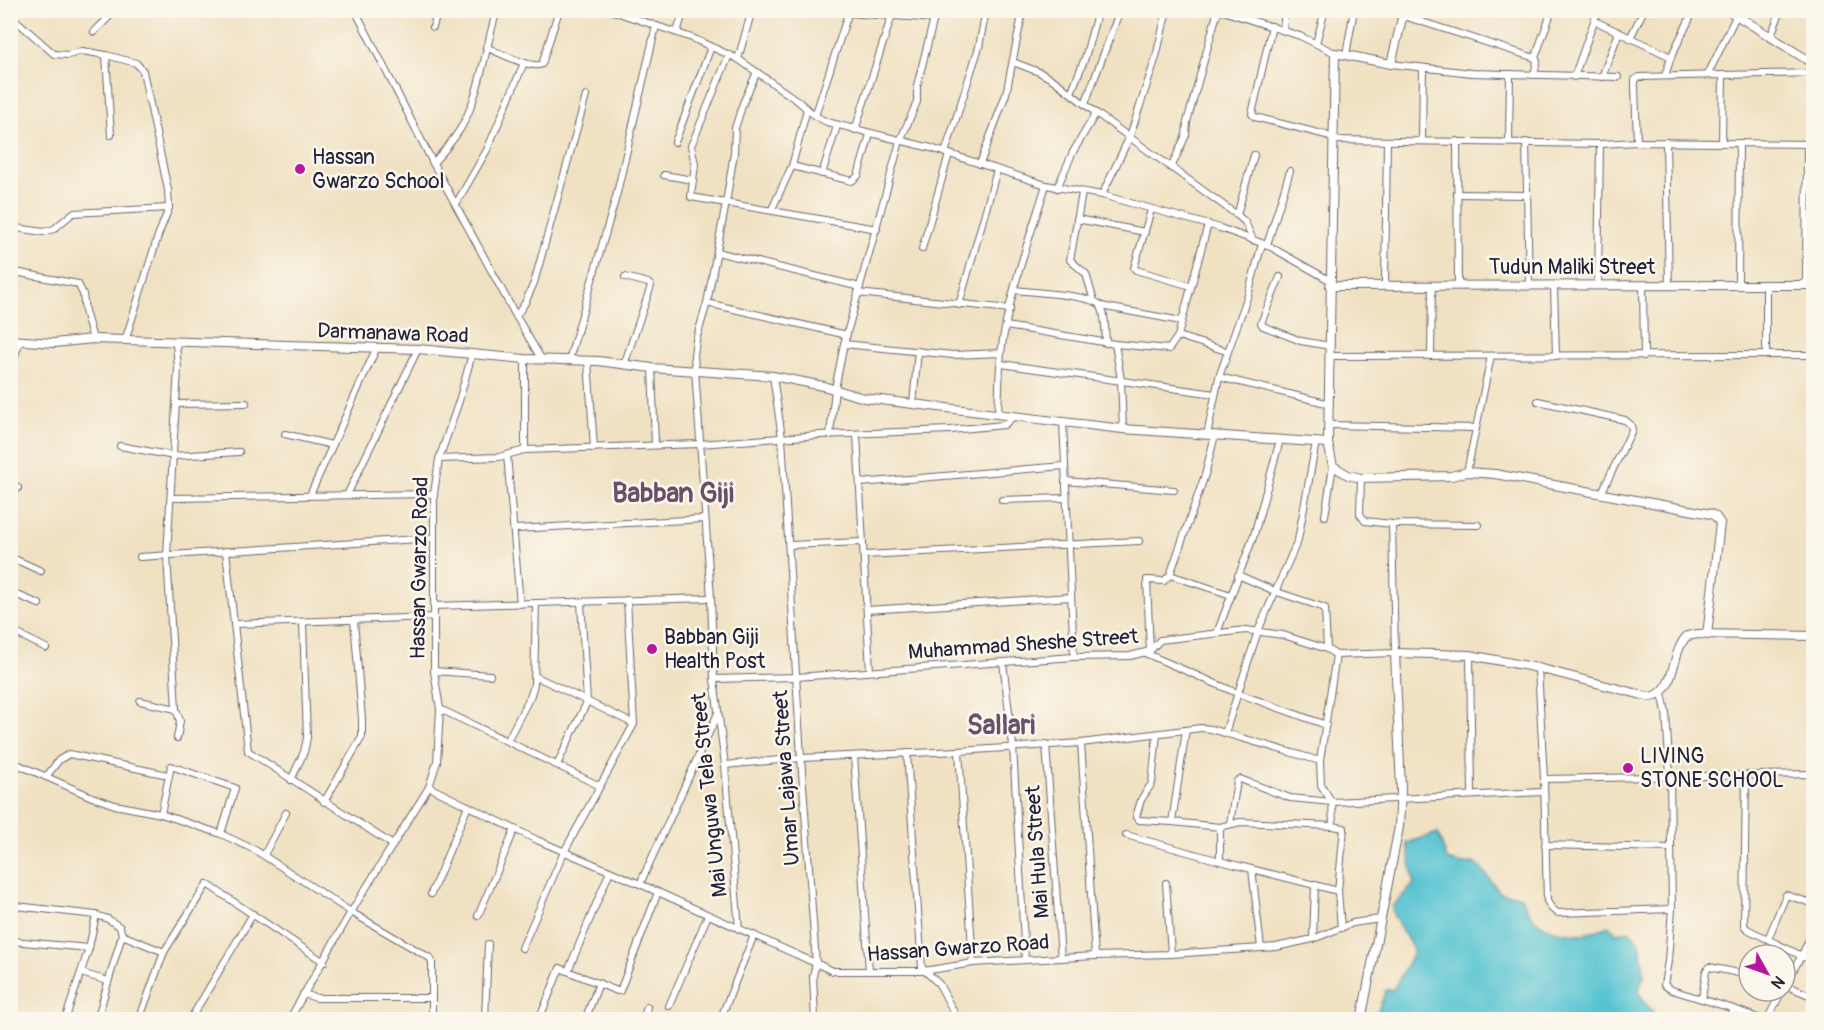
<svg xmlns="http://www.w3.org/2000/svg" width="1824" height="1030" viewBox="0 0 1824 1030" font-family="Pangolin,sans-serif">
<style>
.water{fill:#58c4d2;stroke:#3d7386;stroke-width:1.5}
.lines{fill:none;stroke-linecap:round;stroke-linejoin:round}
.minor-casing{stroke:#6a656a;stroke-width:8}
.tertiary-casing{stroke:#6a656a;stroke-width:10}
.minor{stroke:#fff;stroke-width:6}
.tertiary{stroke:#fff;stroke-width:8}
.poi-dot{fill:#b5179e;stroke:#fbf7ec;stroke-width:2}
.labels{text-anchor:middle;stroke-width:5;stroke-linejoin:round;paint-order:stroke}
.poi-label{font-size:21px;fill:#22223b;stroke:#fbf7ec;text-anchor:start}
.street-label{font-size:21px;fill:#22223b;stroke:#fbf7ec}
.district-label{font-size:27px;font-weight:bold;fill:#68506a;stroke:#fbf7ec}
</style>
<rect width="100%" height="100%" fill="#fbf7ec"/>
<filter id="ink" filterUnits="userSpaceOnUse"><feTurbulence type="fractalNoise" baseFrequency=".0167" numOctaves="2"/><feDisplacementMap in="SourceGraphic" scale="12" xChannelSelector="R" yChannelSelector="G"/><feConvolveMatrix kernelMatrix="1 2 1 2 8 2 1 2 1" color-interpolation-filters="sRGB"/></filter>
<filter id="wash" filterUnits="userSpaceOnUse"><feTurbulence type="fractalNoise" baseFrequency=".008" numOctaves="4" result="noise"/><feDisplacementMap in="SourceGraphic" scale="24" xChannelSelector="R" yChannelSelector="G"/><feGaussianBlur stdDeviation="1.35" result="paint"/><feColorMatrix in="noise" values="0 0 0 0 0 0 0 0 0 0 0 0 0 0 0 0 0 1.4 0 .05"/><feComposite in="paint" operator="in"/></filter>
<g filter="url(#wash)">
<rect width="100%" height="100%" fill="#f0e1c2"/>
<!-- water -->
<path class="water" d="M1438,833L1447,860L1461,864L1473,863L1481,868L1500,893L1521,896C1531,925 1550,933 1581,934C1590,934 1600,929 1609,926L1617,933L1630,931L1640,943L1644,975L1638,992L1657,1019H1375L1386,990H1393L1414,951L1393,914L1392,907L1414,884L1407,843Z"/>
</g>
<g filter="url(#ink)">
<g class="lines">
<defs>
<g id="minor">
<path d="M355,10L433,163L516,316L542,360"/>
<path d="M610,10L692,38L738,59L798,101L815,116L827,122L931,148L1046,185L1102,195L1220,228L1267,245L1331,281"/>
<path d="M827,10C862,16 897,15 933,19"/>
<path d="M1220,10L1300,36L1335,53"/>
<path d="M1385,10L1535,58L1537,61L1534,75"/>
<path d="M935,13H955L984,10"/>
<path d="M10,15L54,54L68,55L82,51L106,55L136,63L143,71L168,190L169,208L158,236L125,341"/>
<path d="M1595,21L1671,57"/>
<path d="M1272,26L1252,114L1255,117L1326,135L1334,140L1600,144L1637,142L1814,144"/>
<path d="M433,27L438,10"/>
<path d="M1283,30L1285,10"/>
<path d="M94,32L116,10"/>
<path d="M677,32L684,10"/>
<path d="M1630,38L1644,10"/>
<path d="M1770,38L1781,10"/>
<path d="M1316,43L1325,10"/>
<path d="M486,47C498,52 532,70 542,64L559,10"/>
<path d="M106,55L111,135"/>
<path d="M729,55L691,146L695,164L691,197L877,229"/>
<path d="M1346,55L1354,10"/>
<path d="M1535,58L1552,10"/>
<path d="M738,59L752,10"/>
<path d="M1013,62L1039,72L1055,81L1096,113L1237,215L1245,222L1253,240"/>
<path d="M1808,62L1814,48"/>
<path d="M1391,64L1472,73L1618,77"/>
<path d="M1708,74L1739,10"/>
<path d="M1665,76L1671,57L1694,10"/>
<path d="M1574,77L1598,10"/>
<path d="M1602,77L1619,32"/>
<path d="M1071,93L1085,58L1098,10"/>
<path d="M1085,104L1120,10"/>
<path d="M815,116L848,14"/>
<path d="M855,130L892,15"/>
<path d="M1422,141L1423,68"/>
<path d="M1457,141L1458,286"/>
<path d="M675,142L711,47"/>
<path d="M1509,142L1510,74"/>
<path d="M1526,142L1529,286"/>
<path d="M1637,142L1635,86V80L1639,77L1814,73"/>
<path d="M1666,142L1669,285"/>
<path d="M1722,143L1723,75"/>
<path d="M945,153L979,47L986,10"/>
<path d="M433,163C444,151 454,140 462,126C481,91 485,48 497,10"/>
<path d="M980,164L1006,94L1023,10"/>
<path d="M792,166L852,181L858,176L870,134"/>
<path d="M1171,168L1186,135L1187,122L1218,10"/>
<path d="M822,174L837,126"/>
<path d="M664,175L693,180"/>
<path d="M1057,188L1073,152L1096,113"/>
<path d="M1082,193L1070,260L1086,274L1094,301"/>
<path d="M1457,194L1526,195"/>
<path d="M1102,195L1130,136L1156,57L1167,10"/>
<path d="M456,204L487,150L524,63"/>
<path d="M772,209L792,166L807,109"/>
<path d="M1151,210L1134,268L1136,270L1191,286"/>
<path d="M1237,215L1254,155"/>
<path d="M1077,219L1145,232"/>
<path d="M10,227L43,232L54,229L73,213L169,208"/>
<path d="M1267,245L1290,171"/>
<path d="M922,249L949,154"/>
<path d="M717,252L860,287"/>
<path d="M10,271L78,284L83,294L85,311L93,339"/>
<path d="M1280,277L1261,323L1263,326L1301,341L1330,346"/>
<path d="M1598,285L1600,144"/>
<path d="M1643,285L1644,356"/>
<path d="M1738,285L1739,143"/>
<path d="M1806,285L1807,144"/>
<path d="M1385,286L1387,141"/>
<path d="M1554,286L1556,356"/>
<path d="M1015,290C1031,292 1091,295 1100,305C1106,313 1105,333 1106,343"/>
<path d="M858,293L1010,309"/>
<path d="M707,303L847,335"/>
<path d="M959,305L997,170"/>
<path d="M1101,306L1181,321"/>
<path d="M516,316L525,303L534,283L586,96"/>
<path d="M1006,326L1115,344L1169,349L1178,336L1208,224"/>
<path d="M1178,336L1226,351"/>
<path d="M176,343L178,369L167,555L176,709L180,721L177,738"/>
<path d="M844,344L953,355L1001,353"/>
<path d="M1115,344L1121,380L1123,429"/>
<path d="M1766,355V285"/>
<path d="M1329,356L1814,355"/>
<path d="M1431,356L1432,286"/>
<path d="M525,359V450"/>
<path d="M569,360L616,197L656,26"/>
<path d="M588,361L594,448"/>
<path d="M1001,364L1215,394"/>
<path d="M624,365L651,286L648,283L625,277"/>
<path d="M652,368L655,445"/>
<path d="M10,370L20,341"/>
<path d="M773,376L782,438L801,758L816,963L813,976L815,1020"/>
<path d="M1219,377L1330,404"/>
<path d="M1538,401L1625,420L1631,425L1632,430L1601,494"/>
<path d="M176,404L246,403"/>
<path d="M913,404L918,351"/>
<path d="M998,413C999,393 999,373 1001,353C1008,296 1029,240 1046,185"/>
<path d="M1063,422L1074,657"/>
<path d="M1329,425L1476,428"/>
<path d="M285,434L332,445"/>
<path d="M830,435L835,389L844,344L900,141L917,102V86L936,10"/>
<path d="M857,435L870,671"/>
<path d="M1207,435L1219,377L1248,295L1262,244"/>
<path d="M120,446L174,456L239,452"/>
<path d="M507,455L520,604"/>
<path d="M439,459L499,457L525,450L699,444L820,435L950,430L1004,425L1014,416"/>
<path d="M1467,472L1491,356"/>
<path d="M1361,478L1360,514L1365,521L1392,524L1478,525"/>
<path d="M10,480L18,488L10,499"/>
<path d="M1065,481L1174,490"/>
<path d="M860,483L1064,466"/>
<path d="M310,495L376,349"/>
<path d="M347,495L418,349"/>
<path d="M172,498L434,494"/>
<path d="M1002,500L1066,498"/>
<path d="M1325,516L1333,466"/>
<path d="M515,529L704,519"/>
<path d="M789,545L863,542"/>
<path d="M226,551L248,751L393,845"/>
<path d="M864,555L1139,541"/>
<path d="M10,557L41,571"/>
<path d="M140,557L433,538"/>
<path d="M1170,575L1231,595"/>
<path d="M1238,575L1277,592L1325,608L1327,649"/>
<path d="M10,592L39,604"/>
<path d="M434,606L711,598"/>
<path d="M867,610L1071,597"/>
<path d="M236,624L434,617"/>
<path d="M10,630L46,648"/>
<path d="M1217,633L1254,535L1280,440"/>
<path d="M1150,651L1147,580L1164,581L1170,575L1205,475L1215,435"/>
<path d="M1145,653L1237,693L1326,725"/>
<path d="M1470,655L1472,794"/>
<path d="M1003,662L1013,746L1025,960"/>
<path d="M1538,668L1544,779L1547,901L1552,909L1558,913L1672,909"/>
<path d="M434,671L490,675"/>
<path d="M535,676L634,724"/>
<path d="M714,679L796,677L1074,657L1130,656L1150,651L1160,640L1246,630L1283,635L1327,649L1336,655L1395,653L1392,524"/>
<path d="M1662,693L1666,712L1670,776L1672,909L1668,961L1664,985L1672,990L1734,1009L1763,1020"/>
<path d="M140,701L176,709"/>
<path d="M440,709L600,786"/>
<path d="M1186,730L1172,822L1220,827L1240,822L1333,826L1344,828L1338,891L1341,928"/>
<path d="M1225,733L1258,631L1298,540L1316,442"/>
<path d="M1157,734L1152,783L1141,800L1136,817L1139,820L1172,822"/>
<path d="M507,741L531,695L534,684L536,603"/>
<path d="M1081,743L1095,956"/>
<path d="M1046,744L1061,958"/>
<path d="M959,751L973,963"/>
<path d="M907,753L922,968L939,984L958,1020"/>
<path d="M854,756L869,971"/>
<path d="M10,761L92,797L115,805L161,814L221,834L255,850L351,912L430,958L432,962V1020"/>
<path d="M557,765L587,702L581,602"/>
<path d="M725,765L801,758L959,751L1081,743L1201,728L1211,729L1320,761"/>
<path d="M1746,775L1744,925L1747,929L1814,962"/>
<path d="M46,777L59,760L69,754L168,775"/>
<path d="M1544,779L1814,774"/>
<path d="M291,780L304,752L307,738L303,623"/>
<path d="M429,787L537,840L640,884L833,971H924L973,963L1095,956L1171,954L1276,947L1313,939L1353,923L1380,919"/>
<path d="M324,802L362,737V719L354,620"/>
<path d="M161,814L171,766L235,788L221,834"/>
<path d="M1230,823L1237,781L1240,779L1290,798L1332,802L1543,792"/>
<path d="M1333,826L1332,802L1321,785L1320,761L1336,655"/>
<path d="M1126,835L1220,861L1338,891"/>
<path d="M1545,845L1670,848"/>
<path d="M264,855L286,813"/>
<path d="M1220,861V827"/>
<path d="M1252,869L1261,948"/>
<path d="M1166,883L1171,954"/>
<path d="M640,884L718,713"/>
<path d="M431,894L468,806"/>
<path d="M16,906L96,915L108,919L120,927L122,935L97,1020"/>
<path d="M478,916L515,829"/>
<path d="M739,929L725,765L714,679L711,598L694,355L696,340L707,303L726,203L734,153L735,128L743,103L757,72"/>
<path d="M122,935L164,952"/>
<path d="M1313,939L1315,884"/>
<path d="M1768,939L1786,895L1814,904"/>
<path d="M12,941L89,948"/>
<path d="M522,948L564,852L634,724L627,600"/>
<path d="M568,971L610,871"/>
<path d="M81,973L108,981"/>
<path d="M1785,984L1801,957L1814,929"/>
<path d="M1785,985L1814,997"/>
<path d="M303,994L317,998H432"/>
<path d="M1702,999L1706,971L1709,967L1749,975"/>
<path d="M669,1006L708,915"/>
<path d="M10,1014L22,1020"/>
<path d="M65,1020L89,948L96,915"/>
<path d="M139,1020L164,952L207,884L324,962"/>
<path d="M190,1020L253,914"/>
<path d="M289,1020L351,912L429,787L437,762L440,709L434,671V494L439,459L459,401L472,354"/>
<path d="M485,1020L488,944"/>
<path d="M539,1020L560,968L617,991H620L658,892"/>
<path d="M585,1020L599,983"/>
<path d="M643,1020L647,1007"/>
<path d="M720,1020L754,935"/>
<path d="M878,1020L880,1018L894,1020"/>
<path d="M1729,1020L1734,1009"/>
<path d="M1767,1020L1782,991"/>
</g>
<g id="tertiary">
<path d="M1404,10L1391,64L1335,53L1328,443L1333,466L1348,475L1361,478L1451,476L1467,472L1495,474L1711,514L1716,517L1720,523L1707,635"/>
<path d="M1728,10L1814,64"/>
<path d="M1330,286L1814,285"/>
<path d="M10,340L54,343L93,339L418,349L525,359L598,361L652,368L773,376L823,386L864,398L1063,422L1123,429L1328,443"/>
<path d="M1361,1020L1399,827L1401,789L1395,653L1470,655L1538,668L1650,697C1677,693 1670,653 1687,636L1698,634L1814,636"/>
</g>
</defs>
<!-- minor casing -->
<use href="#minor" class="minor-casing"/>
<!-- tertiary casing -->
<use href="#tertiary" class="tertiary-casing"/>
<!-- minor -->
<use href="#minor" class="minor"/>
<!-- tertiary -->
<use href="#tertiary" class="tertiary"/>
</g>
</g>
<!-- markers -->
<g class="poi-dot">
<circle cx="300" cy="169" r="6"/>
<circle cx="652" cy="649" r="6"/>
<circle cx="1628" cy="768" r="6"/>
</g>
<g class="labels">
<!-- poi labels -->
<g class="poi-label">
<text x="312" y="164">Hassan<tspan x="312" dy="24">Gwarzo School</tspan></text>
<text x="664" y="644">Babban Giji<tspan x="664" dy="24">Health Post</tspan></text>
<text x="1640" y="763">LIVING<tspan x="1640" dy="24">STONE SCHOOL</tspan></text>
</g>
<!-- street labels -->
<g class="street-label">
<text x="1572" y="274">Tudun Maliki Street</text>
<text transform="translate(393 333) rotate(2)" y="7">Darmanawa Road</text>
<text transform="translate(419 568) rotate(-89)" y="7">Hassan Gwarzo Road</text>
<text transform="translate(1023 644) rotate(-4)" y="7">Muhammad Sheshe Street</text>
<text transform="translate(786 778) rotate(-94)" y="7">Umar Lajawa Street</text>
<text transform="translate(709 795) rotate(-96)" y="7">Mai Unguwa Tela Street</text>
<text transform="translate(1037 852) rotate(-94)" y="7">Mai Hula Street</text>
<text transform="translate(958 948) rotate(-4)" y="7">Hassan Gwarzo Road</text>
</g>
<!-- district labels -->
<g class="district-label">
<text x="673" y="502">Babban Giji</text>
<text x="1001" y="734">Sallari</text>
</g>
</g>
<!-- margin -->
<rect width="1824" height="1030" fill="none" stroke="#fbf7ec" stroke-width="36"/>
<!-- north arrow -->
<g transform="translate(1767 973) rotate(130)"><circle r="28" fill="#fbf7ec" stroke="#a4a2a5" stroke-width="1.5"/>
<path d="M0-4.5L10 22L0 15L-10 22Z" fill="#b5179e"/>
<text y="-9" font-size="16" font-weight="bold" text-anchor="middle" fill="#22223b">N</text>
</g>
</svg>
